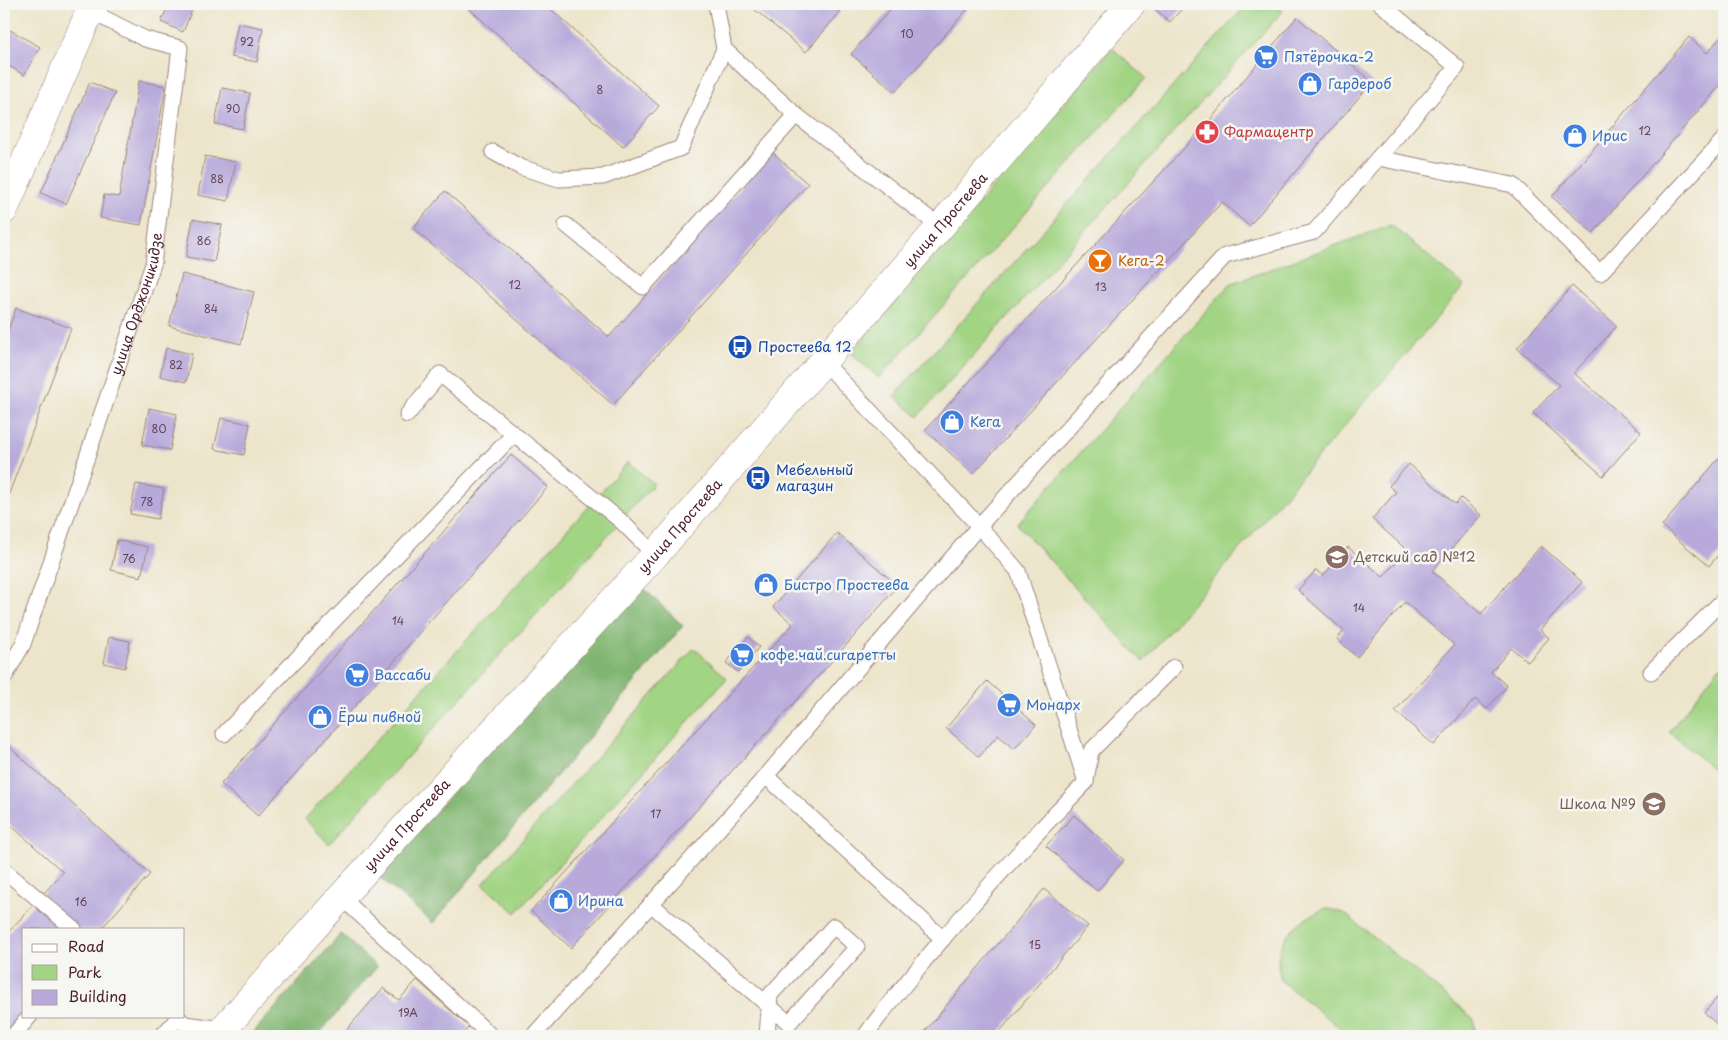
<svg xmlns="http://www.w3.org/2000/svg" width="1728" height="1040" viewBox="0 0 1728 1040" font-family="'Playpen Sans',sans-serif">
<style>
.green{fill:#a1d483;stroke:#767a57}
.forest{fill:#80b671;stroke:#656a4e}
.building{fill:#b7aadb}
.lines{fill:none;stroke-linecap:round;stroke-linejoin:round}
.service-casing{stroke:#9c827b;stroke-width:17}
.minor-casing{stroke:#9c827b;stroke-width:29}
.tertiary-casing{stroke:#9c827b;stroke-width:29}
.service{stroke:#fff;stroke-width:15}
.minor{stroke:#fff;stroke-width:28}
.tertiary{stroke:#fff;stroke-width:28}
.labels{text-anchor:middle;stroke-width:5;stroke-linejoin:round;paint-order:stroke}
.number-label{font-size:11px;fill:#654257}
.shop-label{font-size:14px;fill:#366cbe;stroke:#f6f6f2;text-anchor:start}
.health-label{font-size:14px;fill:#be3a42;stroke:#f6f6f2;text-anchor:start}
.street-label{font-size:14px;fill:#4a1f2b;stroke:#f6f6f2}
.food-label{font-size:14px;fill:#c56008;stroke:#f6f6f2;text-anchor:start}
.transit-label{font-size:14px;fill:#164399;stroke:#f6f6f2;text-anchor:start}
.education-label{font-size:14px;fill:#785e54;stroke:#f6f6f2;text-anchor:start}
</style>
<rect width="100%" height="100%" fill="#f6f6f2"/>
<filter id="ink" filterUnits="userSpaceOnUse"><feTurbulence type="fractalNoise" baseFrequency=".02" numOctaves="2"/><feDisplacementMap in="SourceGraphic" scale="10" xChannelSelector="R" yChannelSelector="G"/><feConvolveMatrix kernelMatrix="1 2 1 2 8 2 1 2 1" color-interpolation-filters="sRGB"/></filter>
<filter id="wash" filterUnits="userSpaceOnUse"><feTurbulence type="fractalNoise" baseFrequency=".0096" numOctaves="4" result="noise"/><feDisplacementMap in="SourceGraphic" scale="20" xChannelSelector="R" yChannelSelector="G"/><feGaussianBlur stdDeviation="1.12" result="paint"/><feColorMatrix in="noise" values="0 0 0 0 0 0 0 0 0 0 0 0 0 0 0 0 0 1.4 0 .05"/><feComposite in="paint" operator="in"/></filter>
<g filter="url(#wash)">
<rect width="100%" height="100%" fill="#ede5cb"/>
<!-- green -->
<g class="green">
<path d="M1247,4H1274L1283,11L918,417L894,396Z"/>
<path d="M1112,48L1146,78L879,378L851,353Z"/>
<path d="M1391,225L1464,286L1143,662L1017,524L1230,284Z"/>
<path d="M628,462L654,484L329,844L305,819Z"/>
<path d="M694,648L727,678L516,913L483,884Z"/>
<path d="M1720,666L1724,669V778L1669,732Z"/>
<path d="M1326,908L1344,913L1474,1019L1476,1036H1350L1281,981C1280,975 1278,967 1278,961C1280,931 1303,919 1326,908Z"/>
</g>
<!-- forest -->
<g class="forest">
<path d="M635,580L683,626L433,923L379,877Z"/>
<path d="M341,934L377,967L317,1036H250Z"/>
</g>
<g id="blocks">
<!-- building -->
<g class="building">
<path d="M169,4H177L192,10L183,32L161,22Z"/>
<path d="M464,4H545L659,106L623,147Z"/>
<path d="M748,4H830L840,12L806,52Z"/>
<path d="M895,4H972L895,92L851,54Z"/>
<path d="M1149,4H1186L1170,22Z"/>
<path d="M1297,17L1372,82L1249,226L1222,202L973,474L925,430L1210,120Z"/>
<path d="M238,23L263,28L257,62L231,57Z"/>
<path d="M10,30L40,47L24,75L4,63V40Z"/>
<path d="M1724,33V81L1593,233L1552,197L1689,37L1707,53Z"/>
<path d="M139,81L166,86L141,225L100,218L104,195L119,197Z"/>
<path d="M90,82L115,93L66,204L41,193Z"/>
<path d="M222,88L250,93L243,129L215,124Z"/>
<path d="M4,104L11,107L4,122Z"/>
<path d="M772,152L808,184L613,405L413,228L445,191L609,337Z"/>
<path d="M205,156L236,162L228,201L198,195Z"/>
<path d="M193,219L222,225L214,262L186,257Z"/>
<path d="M182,274L254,292L241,344L169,326Z"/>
<path d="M1572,286L1617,326L1574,373L1641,432L1603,476L1533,413L1559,385L1517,348Z"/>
<path d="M16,308L71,328L4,507V342Z"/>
<path d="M166,348L192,354L186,382L160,376Z"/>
<path d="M149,408L177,414L170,450L142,445Z"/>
<path d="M221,418L250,424L244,455L214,449Z"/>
<path d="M1724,452V548L1709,566L1662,526Z"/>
<path d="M511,455L548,487L258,816L221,784Z"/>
<path d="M1409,464L1455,504L1461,498L1481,515L1432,571L1481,614L1541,546L1582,582L1540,630L1549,638L1528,662L1511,648L1491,672L1507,686L1487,709L1475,699L1434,745L1395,711L1454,645L1405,602L1357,657L1337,639L1344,631L1298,590L1316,570L1323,576L1348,547L1383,577L1407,550L1372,519L1396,492L1389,486Z"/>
<path d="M136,484L164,489L158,519L130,514Z"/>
<path d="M837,533L898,586L833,660L571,948L531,911L793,624L773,607Z"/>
<path d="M117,540L148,547L141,577L111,570Z"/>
<path d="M109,637L130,641L125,668L104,663Z"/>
<path d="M748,637L759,647L738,672L726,663Z"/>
<path d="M987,681L1036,725L1014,749L998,735L979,757L946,728Z"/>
<path d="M4,742L150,874L101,929H24V1015L5,1036L4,937L63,872L4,819Z"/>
<path d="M1074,815L1124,860L1097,891L1046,846Z"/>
<path d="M1044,889L1088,926L996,1036H921Z"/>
<path d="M417,980L469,1027L461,1036H341L383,988L399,1000Z"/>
<path d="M1724,990V1030L1704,1013Z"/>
</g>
</g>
</g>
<g filter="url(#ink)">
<use href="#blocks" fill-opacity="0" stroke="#9c827b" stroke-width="1"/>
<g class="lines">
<defs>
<g id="service">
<path d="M1381,4L1457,67L1378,158L1513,185L1600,273L1724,139"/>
<path d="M724,49L796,115L940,227"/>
<path d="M493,152L520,167L559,179L603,177L681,148L724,49L716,4"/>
<path d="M566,225L643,287L796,115"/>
<path d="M823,361L979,526L1225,256L1314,232L1378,158"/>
<path d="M407,415L440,374L621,521L655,555"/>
<path d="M1651,672L1724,599"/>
<path id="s1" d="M4,678L23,644L153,264L180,48L145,39L90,11"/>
<path d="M224,734L514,434"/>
<path d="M766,776L943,939"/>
<path d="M1086,781L1091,751L1174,667"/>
<path d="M4,872L5,871L74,929"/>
<path d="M341,897L491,1036"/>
<path d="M651,904C697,944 743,984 789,1023L857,947L834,926L770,995L767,1036"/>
<path d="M176,1016L185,1024L223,1029"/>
<path d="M13,1036L30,1016"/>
<path d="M162,1036L178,1018"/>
<path d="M533,1036L766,776L979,526L1018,571L1086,782C1029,840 976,899 924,961C904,986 883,1010 865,1036"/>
</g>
<path id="minor" d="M4,210L90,11L95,4"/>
<g id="tertiary">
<path id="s2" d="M217,1036L341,897L655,555L940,227L1131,4"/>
</g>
</defs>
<!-- service casing -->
<use href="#service" class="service-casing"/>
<!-- minor casing -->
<use href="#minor" class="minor-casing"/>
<!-- tertiary casing -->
<use href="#tertiary" class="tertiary-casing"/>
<!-- service -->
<use href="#service" class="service"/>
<!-- minor -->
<use href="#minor" class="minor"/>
<!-- tertiary -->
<use href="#tertiary" class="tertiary"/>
</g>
</g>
<!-- icons -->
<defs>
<symbol id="supermarket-disc" viewBox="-11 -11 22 22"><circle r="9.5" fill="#3f7fe0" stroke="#f6f6f2"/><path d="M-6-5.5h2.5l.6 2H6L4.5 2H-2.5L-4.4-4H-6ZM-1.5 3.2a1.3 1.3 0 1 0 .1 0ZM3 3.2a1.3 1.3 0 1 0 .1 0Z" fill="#fff"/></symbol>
<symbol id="shop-disc" viewBox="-11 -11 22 22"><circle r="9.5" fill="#3f7fe0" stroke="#f6f6f2"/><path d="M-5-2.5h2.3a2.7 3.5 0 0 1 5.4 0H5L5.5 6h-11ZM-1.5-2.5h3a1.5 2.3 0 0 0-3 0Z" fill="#fff"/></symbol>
<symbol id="pharmacy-disc" viewBox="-11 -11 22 22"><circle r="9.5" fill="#e0444e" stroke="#f6f6f2"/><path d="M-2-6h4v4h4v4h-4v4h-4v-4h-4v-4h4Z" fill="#fff"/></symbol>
<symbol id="bar-disc" viewBox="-11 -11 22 22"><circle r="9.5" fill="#e8710a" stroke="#f6f6f2"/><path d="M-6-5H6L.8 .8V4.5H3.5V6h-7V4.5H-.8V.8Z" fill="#fff"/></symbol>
<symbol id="bus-disc" viewBox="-11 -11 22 22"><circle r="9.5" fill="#1a4fb4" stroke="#f6f6f2"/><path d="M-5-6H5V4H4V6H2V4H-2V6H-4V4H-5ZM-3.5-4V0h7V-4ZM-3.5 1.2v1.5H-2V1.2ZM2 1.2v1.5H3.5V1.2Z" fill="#fff"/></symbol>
<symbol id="school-disc" viewBox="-11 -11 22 22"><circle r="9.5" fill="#8d6e63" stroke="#f6f6f2"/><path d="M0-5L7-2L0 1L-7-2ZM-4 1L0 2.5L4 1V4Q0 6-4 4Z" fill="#fff"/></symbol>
</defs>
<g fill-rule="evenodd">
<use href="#supermarket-disc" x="1252" y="43" width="28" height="28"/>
<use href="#shop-disc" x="1296" y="70" width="28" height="28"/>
<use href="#pharmacy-disc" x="1193" y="118" width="28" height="28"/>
<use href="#shop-disc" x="1561" y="122" width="28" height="28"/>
<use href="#bar-disc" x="1086" y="247" width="28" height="28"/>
<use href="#bus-disc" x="726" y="333" width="28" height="28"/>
<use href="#shop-disc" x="938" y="408" width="28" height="28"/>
<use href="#bus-disc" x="744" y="464" width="28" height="28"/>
<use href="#school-disc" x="1323" y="543" width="28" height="28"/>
<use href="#shop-disc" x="752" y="571" width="28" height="28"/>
<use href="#supermarket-disc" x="728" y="641" width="28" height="28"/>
<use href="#supermarket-disc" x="343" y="661" width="28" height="28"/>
<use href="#supermarket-disc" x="995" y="691" width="28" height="28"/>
<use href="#shop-disc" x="306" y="703" width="28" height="28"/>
<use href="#school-disc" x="1640" y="790" width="28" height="28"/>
<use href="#shop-disc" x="547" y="887" width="28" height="28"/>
</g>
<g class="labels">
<!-- number labels -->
<g class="number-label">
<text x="907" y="38">10</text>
<text x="247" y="46">92</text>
<text x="600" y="94">8</text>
<text x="233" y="113">90</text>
<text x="1645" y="135">12</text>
<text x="217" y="183">88</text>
<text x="204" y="245">86</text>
<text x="515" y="289">12</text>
<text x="1101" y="291">13</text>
<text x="211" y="313">84</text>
<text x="176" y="369">82</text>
<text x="159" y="433">80</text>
<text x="147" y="506">78</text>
<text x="129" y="563">76</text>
<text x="1359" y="612">14</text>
<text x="398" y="625">14</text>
<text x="656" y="818">17</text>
<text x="81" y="906">16</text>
<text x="1035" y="949">15</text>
<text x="408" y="1017">19А</text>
</g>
<!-- shop labels -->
<g class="shop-label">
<text x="1284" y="62">Пятёрочка-2</text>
<text x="1328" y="89">Гардероб</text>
<text x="1592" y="141">Ирис</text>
<text x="970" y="427">Кега</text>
<text x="784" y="590">Бистро Простеева</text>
<text x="760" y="660">кофе.чай.сигаретты</text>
<text x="374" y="680">Вассаби</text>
<text x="1026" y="710">Монарх</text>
<text x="338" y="722">Ёрш пивной</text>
<text x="578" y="906">Ирина</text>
</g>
<!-- health labels -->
<g class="health-label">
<text x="1224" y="137">Фармацентр</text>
</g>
<!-- street labels -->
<g class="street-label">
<text dy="5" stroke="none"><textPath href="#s2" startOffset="1094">улица Простеева</textPath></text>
<text dy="5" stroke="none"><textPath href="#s1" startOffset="398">улица Орджоникидзе</textPath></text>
<text dy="5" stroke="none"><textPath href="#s2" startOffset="689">улица Простеева</textPath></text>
<text dy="5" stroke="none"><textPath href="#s2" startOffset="284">улица Простеева</textPath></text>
</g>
<!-- food labels -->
<g class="food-label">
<text x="1118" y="266">Кега-2</text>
</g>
<!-- transit labels -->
<g class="transit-label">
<text x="758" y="352">Простеева 12</text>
<text x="776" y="475">Мебельный<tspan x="776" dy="16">магазин</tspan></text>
</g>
<!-- education labels -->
<g class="education-label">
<text x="1354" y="562">Детский сад №12</text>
<text x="1636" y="809" text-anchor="end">Школа №9</text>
</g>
</g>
<!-- margin -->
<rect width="1728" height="1040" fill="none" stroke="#f6f6f2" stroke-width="20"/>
<!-- legend -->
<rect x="22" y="928" width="162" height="90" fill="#f6f6f2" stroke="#b1a0a2"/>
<rect x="32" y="944" width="25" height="8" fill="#ffffff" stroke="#b1a0a2"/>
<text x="68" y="952" font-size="15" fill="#4a1f2b">Road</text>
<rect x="32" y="965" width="25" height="15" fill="#a1d483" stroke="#b1a0a2"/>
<text x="68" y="978" font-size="15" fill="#4a1f2b">Park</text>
<rect x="32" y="990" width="25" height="15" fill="#b7aadb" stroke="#b1a0a2"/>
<text x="68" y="1002" font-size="15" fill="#4a1f2b">Building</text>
</svg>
